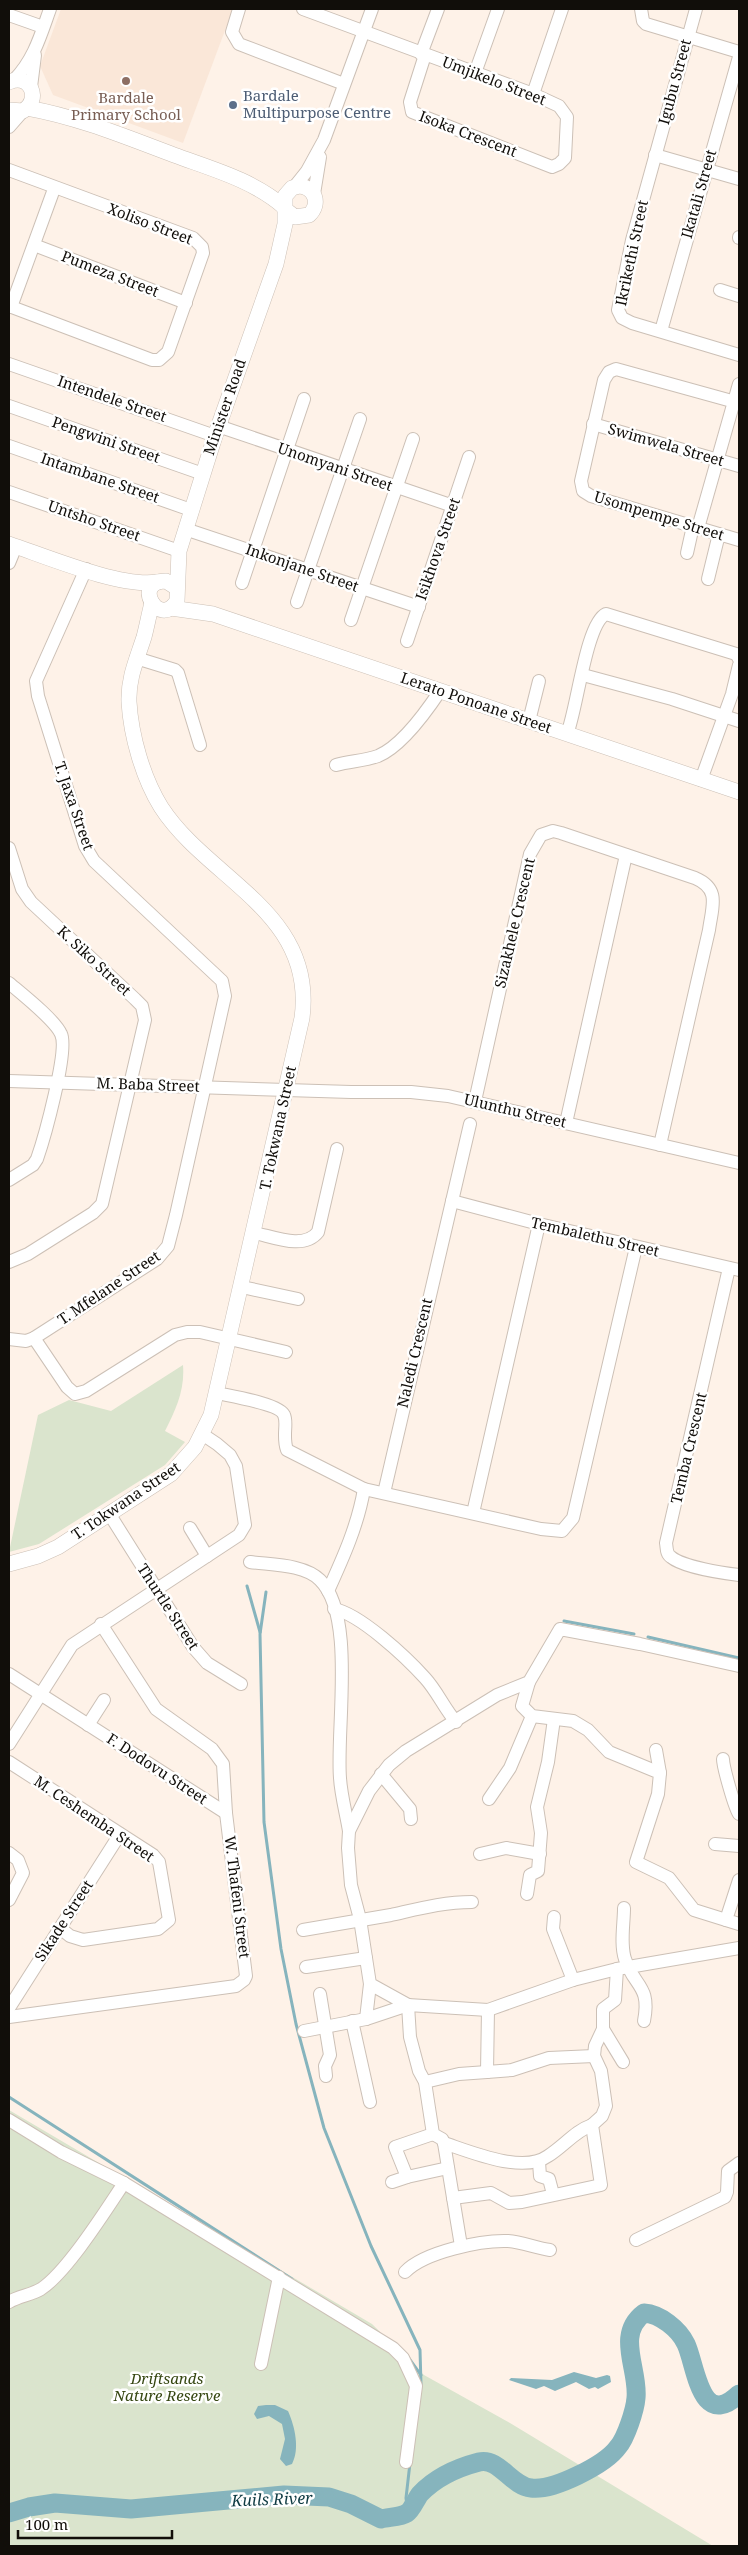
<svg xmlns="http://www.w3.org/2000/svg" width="748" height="2555" viewBox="0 0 748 2555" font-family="'Noto Serif',serif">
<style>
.built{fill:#fae7d8}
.green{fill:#dae4cd}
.water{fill:#86b4bd}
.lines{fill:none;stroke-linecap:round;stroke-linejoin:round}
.stream{stroke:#86b4bd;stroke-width:3}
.river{stroke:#86b4bd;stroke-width:19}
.minor-casing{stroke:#ccc0b6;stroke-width:14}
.tertiary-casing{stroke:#ccc0b6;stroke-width:16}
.minor{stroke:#fff;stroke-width:12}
.tertiary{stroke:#fff;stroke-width:15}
.education-dot{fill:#8d6e63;stroke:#fff;stroke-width:2}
.service-dot{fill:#5c6f8a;stroke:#fff;stroke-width:2}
.labels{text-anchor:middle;stroke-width:5;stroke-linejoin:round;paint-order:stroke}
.street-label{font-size:15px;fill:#110e0a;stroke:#fff}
.service-label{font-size:15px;fill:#4e5e75;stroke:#fff;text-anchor:start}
.education-label{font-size:15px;fill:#785e54;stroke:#fff}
.park-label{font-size:15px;font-style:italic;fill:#364712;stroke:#fff}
.water-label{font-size:16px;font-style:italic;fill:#0e3a42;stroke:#fff}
</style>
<rect width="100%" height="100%" fill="#fef2e8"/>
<!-- built -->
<path class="built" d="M61,9H233L183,143L53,95L40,66Z"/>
<!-- green -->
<g class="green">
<path d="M183,1365C185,1390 176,1409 165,1431L185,1442L165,1465L39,1544L9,1552L38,1415L69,1400L111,1411Z"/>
<path d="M9,2110L372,2324L424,2375L510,2423L713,2546H9Z"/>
</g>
<!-- water -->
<g class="water">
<path d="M574,2372L596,2378L607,2375L610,2376L611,2382L598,2389L595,2387L589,2389L576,2382L555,2391L544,2386L536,2389L509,2380L511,2378L552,2380Z"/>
<path d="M266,2405H275L288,2411C295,2427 300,2449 292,2464L286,2466L280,2459L285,2439L282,2424L269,2416L257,2419L254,2414L258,2406Z"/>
</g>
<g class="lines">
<!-- stream -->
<g class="stream">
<path d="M247,1586L260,1632"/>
<path d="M266,1592L260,1634L264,1822L281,1949L296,2024L324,2128L371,2246L420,2350L421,2385"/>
<path d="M564,1621L634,1634"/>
<path d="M648,1637L739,1658"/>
<path d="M9,2097L292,2279"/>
<path d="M406,2354L421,2375"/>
<path d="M408,2513L406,2498L410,2463"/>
</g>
<!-- river -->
<path class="river" d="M9,2513L29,2507L55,2503L131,2509L284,2495L329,2497L351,2504L381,2519C389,2517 401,2517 407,2513C412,2510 416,2499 420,2494C436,2477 456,2468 479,2462C499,2457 511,2486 531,2488C553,2491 605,2465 618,2447C626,2438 635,2410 636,2398C639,2369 615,2335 644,2313C660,2314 679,2329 686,2344C696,2365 700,2431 739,2394"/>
<defs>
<g id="minor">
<path d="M239,9L232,32L239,44L344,84"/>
<path d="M303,9L533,94L559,106L567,117L565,158L559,164L552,167L412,112L410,102L425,55"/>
<path d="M641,9L643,21L646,24L739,52"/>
<path d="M696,9L632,240L618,310L622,318L632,323L739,355"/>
<path d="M9,15L43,27"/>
<path d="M421,54L438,9"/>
<path d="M475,73L498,9"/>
<path d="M14,80C34,60 41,34 50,9"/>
<path d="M31,87L35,55"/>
<path d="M533,94L562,9"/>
<path d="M9,127L23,111"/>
<path d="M655,155L739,179"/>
<path d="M9,170L193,238L202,247L203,253L168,352L159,360H152L9,306"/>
<path d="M295,186L307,171L324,140L372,9"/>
<path d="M314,194L320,157"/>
<path d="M739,237V238"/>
<path d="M34,245L186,303"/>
<path d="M720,290L739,296"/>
<path d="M11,307L54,189"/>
<path d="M661,331L739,57"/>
<path d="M9,364L215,436"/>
<path d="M739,403L616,369L609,372L604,380L581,481L583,491L591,496L739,540"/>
<path d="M9,406L203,474"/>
<path d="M593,424L739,466"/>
<path d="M218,426L453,506"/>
<path d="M9,446L191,510"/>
<path d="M9,492L179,551"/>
<path d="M698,528L739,384"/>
<path d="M185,529L419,607"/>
<path d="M687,553L693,526"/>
<path d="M9,563L16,546"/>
<path d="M708,579L719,534"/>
<path d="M242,583L304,399"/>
<path d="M297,602L360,419"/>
<path d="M351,620L413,439"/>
<path d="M407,641L469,457"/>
<path d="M136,658L175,670L178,673L200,745"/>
<path d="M583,675L672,699L739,721"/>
<path d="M529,721L539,681"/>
<path d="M567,734C577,710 586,623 606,614L736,654L739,659"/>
<path d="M336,765C350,761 364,761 378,756C402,746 426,712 440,691"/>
<path d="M701,780L732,694L739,665"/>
<path d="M9,848L22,889L31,902L135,999L142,1006L145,1020L102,1204L93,1213L28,1254L9,1262"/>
<path d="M9,983C22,994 55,1020 61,1034C69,1050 44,1139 37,1159L33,1165L9,1180"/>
<path d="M9,1081L351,1092H411L448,1096L739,1163"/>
<path d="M475,1101L530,854L541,835L553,831L561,833L695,878C721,889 712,907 709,930L660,1145"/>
<path d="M566,1123L626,855"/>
<path d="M452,1201L539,1224L739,1270"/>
<path d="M255,1233C274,1237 304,1250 318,1232L337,1149"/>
<path d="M729,1268L666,1543C667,1548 666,1554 671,1557C683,1567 723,1573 739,1575"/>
<path d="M242,1287L298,1299"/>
<path d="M34,1338L67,1387L75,1394L86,1391L175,1335L187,1332H200L286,1352"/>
<path d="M9,1339L26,1341L34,1338L157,1259L168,1246L176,1215L225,996L222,981L94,861L85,846L38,696L36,681L86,569"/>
<path d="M217,1393C230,1396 280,1404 284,1415C288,1423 282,1436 287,1450L364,1489"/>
<path d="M384,1493L470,1124"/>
<path d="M473,1513L539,1224"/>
<path d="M110,1515L193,1647L207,1663L241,1684"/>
<path d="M190,1528L207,1556"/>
<path d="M250,1562C271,1565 304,1564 320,1580C356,1615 336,1729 340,1778C341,1795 346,1813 349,1831"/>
<path d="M328,1591C343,1558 358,1525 364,1489L541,1529L562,1531L573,1518L636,1247"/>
<path d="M334,1609C360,1614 406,1657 425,1678C437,1691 444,1708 456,1722"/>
<path d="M9,1674L226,1813"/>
<path d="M529,1682L522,1706L532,1716L573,1721L588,1730L609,1752L660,1773L658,1794L636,1862L669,1878L694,1910L726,1920"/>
<path d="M88,1725L104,1700"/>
<path d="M9,1744L72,1645L239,1535L245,1525L236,1466L230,1455L217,1444L202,1434"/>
<path d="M656,1750L660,1773"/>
<path d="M723,1759C723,1767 735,1809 739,1814"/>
<path d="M9,1762L153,1855L159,1862L169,1920L158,1929L83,1940L70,1936L60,1928"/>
<path d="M381,1774L410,1809L411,1819"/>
<path d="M489,1799L510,1768L532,1716"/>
<path d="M715,1844L739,1846"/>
<path d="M9,1853L18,1860L23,1873L9,1900"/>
<path d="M480,1854L506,1848L540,1854"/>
<path d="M739,1880L726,1920L739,1924"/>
<path d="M527,1894L530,1875L538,1871L541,1833L537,1807L548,1762L554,1719"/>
<path d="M624,1908C624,1924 620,1944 625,1959C634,1987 651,1985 644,2021"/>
<path d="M554,1917L553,1929L573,1980"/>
<path d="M303,1930C332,1925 362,1920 391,1915C418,1909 443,1902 472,1902"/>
<path d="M306,1967L366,1958"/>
<path d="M617,1969L615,2000L603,2009V2029L623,2062"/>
<path d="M320,1994L330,2055L325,2066L326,2076"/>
<path d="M9,2008L120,1834"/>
<path d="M488,2010L487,2072L512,2070L549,2058L594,2056"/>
<path d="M9,2017L236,1986L244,1980L246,1976L226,1813L223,1764L212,1749L156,1709L101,1624"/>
<path d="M366,2019L370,1984"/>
<path d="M352,2021L370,2102"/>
<path d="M304,2031L366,2019L408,2005L370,1984L360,1919L351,1885L348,1848L349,1831L369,1791L389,1765L406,1751L497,1695L529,1682L560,1629L640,1644L739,1666"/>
<path d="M425,2082L459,2074L487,2072"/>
<path d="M9,2120L61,2152L124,2183L393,2348L403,2358L416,2386L406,2462"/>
<path d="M444,2143L442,2139L433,2134L425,2082L419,2071L410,2037L408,2005L488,2010L573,1980L617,1969L739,1948"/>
<path d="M539,2162L540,2176L549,2179L553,2194"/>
<path d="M407,2177L448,2168"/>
<path d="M392,2182L407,2177L395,2147L433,2134"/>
<path d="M453,2198L491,2193L509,2203L522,2202L601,2185L592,2125L602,2116L606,2106L601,2071L594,2056L595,2046L603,2029"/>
<path d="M636,2240L725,2197L727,2192L728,2171L739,2163"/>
<path d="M461,2246L444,2143C471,2152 523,2174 548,2156C564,2146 575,2131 592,2125"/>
<path d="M405,2272C424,2252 481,2240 508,2241C522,2242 536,2248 550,2250"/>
<path d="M9,2302C19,2296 31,2295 41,2289C67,2272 106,2210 124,2183"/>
<path d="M261,2364L279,2277"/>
</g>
<g id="tertiary">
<path d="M9,82C30,73 42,99 23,111L9,110"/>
<path d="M27,108C78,117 126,137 174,155C212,169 253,180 284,207"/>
<path d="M9,544C45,556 121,588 157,582"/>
<path d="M177,588L166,581C131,581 159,630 177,601L179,551L215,436L276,264L285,224V196L292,188L299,186C315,187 321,204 309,215L295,217L287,211"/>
<path d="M171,608L213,614L739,792"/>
<path d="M9,1564L38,1556L58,1547L171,1474L195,1447L211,1415L302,1018C316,912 208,880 161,807C143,778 131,736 129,702C128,678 137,659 144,637C147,626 149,614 152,603"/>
</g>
</defs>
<!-- minor casing -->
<use href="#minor" class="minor-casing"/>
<!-- tertiary casing -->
<use href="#tertiary" class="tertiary-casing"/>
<!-- minor -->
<use href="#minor" class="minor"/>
<!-- tertiary -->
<use href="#tertiary" class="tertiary"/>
</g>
<!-- markers -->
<circle class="education-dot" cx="126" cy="81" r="5"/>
<circle class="service-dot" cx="233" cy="105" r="5"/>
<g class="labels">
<!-- street labels -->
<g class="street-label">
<text transform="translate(494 81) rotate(21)" y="5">Umjikelo Street</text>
<text transform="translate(675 82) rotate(-75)" y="5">Igubu Street</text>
<text transform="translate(468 134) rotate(21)" y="5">Isoka Crescent</text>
<text transform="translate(699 194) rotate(-74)" y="5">Ikatali Street</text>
<text transform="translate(150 224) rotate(21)" y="5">Xoliso Street</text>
<text transform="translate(632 253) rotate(-78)" y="5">Ikrikethi Street</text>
<text transform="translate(110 274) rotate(21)" y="5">Pumeza Street</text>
<text transform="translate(112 399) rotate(19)" y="5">Intendele Street</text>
<text transform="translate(225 407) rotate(-71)" y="5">Minister Road</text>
<text transform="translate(106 440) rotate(19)" y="5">Pengwini Street</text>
<text transform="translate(666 445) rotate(16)" y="5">Swimwela Street</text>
<text transform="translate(335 467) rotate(19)" y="5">Unomyani Street</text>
<text transform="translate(100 478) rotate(19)" y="5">Intambane Street</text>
<text transform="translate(659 516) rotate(17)" y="5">Usompempe Street</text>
<text transform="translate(94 521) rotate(19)" y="5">Untsho Street</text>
<text transform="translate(438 549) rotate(-71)" y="5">Isikhova Street</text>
<text transform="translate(302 568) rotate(19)" y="5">Inkonjane Street</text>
<text transform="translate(476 703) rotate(19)" y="5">Lerato Ponoane Street</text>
<text transform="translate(74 806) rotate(71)" y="5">T. Jaxa Street</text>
<text transform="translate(515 923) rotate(-77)" y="5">Sizakhele Crescent</text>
<text transform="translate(94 961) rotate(43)" y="5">K. Siko Street</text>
<text transform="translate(148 1085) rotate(2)" y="5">M. Baba Street</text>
<text transform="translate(515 1111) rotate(13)" y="5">Ulunthu Street</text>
<text transform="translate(278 1128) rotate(-78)" y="5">T. Tokwana Street</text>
<text transform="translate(595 1237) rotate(13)" y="5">Tembalethu Street</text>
<text transform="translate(109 1288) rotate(-34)" y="5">T. Mfelane Street</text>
<text transform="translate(415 1353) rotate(-77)" y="5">Naledi Crescent</text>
<text transform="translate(689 1448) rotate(-77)" y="5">Temba Crescent</text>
<text transform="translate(126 1501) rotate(-34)" y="5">T. Tokwana Street</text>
<text transform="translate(168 1607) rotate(57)" y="5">Thurtle Street</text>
<text transform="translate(157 1769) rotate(33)" y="5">F. Dodovu Street</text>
<text transform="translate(94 1819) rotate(34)" y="5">M. Ceshemba Street</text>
<text transform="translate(237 1897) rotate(83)" y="5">W. Thafeni Street</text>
<text transform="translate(64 1921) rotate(-57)" y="5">Sikade Street</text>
</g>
<!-- service labels -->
<g class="service-label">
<text x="243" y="101">Bardale<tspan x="243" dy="17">Multipurpose Centre</tspan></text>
</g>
<!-- education labels -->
<g class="education-label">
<text x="126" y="103">Bardale<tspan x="126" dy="17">Primary School</tspan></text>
</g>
<!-- park labels -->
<g class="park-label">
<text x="167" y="2384">Driftsands<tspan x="167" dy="17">Nature Reserve</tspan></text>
</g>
<!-- water labels -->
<g class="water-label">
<text transform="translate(272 2499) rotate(-2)" y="6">Kuils River</text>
</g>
</g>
<!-- border -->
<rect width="748" height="2555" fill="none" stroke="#110e0a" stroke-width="20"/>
<!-- scale -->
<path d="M18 2530v8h154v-8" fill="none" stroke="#110e0a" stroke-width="2.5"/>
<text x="25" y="2530" font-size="15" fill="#110e0a" stroke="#ffffff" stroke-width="4" paint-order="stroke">100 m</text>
</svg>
